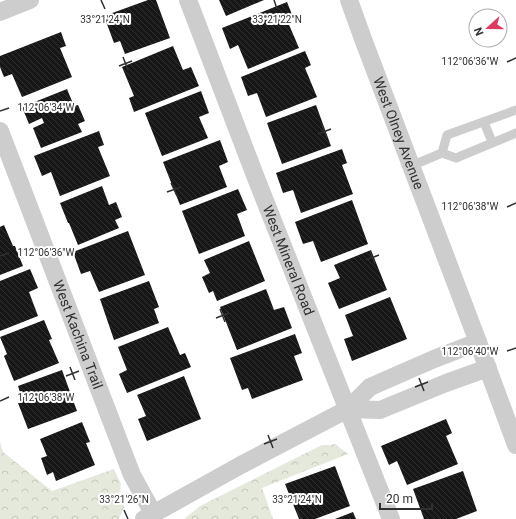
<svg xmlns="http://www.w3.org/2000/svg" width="516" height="519" viewBox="0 0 516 519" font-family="Roboto,sans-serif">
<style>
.forest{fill:url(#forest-crowns)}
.building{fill:url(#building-back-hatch)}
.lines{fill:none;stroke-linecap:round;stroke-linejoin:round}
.lane{stroke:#cdcdcd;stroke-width:9}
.street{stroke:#cdcdcd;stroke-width:18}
.ticks{fill:none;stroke:#303030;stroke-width:1.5}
.labels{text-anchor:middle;stroke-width:4;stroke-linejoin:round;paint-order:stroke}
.street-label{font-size:14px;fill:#303030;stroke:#fff}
.ticks-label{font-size:10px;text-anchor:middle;fill:#303030;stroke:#fff;stroke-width:4;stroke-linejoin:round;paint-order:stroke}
</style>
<defs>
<pattern id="forest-crowns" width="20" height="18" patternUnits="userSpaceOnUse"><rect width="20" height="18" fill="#e5e9dc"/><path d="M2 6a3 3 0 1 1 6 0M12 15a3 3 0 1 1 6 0" fill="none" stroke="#c5c8bd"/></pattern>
<pattern id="building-back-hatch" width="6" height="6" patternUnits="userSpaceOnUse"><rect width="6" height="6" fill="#171717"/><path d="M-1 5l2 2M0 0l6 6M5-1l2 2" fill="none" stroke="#303030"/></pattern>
</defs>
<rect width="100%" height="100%" fill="#fff"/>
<!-- forest -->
<g class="forest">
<path d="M0,442L3,452L52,491L114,469L121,484L119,496L124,507L119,519H0Z"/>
<path d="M335,444L348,454L262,488L273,519H184L200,506L322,445H330Z"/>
</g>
<!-- building -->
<g class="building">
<path d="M148,0H156L170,38L125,54L120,41L114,43L104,16Z"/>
<path d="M219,0H264L226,16Z"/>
<path d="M287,2L293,17L287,20L299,48L248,69L238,45L230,49L222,28Z"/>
<path d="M61,32L66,46L60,48L72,77L22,97L12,74L4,77L0,67V56Z"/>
<path d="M173,46L183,70L191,67L199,86L134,112L129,98L134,96L122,67Z"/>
<path d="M305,51L311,65L305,68L317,97L266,117L257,93L248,96L241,77Z"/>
<path d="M67,89L74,106L78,105L85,121L78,124L82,132L41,148L33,128L44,123L42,118L29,124L22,107Z"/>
<path d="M201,91L209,113L199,117L208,138L162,156L145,113Z"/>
<path d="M316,105L331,146L282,164L267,123Z"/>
<path d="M99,131L104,145L98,147L110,176L60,196L51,172L42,176L34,156Z"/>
<path d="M220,140L228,162L219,166L227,187L180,205L163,162Z"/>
<path d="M342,149L347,163L342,165L353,194L301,213L293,190L283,193L276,173Z"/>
<path d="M102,186L109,205L116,202L122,217L115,220L119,228L78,245L69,223H68L60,203Z"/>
<path d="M238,189L247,210L237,214L245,236L199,254L182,211Z"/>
<path d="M352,200L368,244L321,262L313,241L303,244L295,222Z"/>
<path d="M4,225L13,246H15L23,266L0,275V227Z"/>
<path d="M128,231L145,275L99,292L90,271L81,274L73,252Z"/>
<path d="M249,241L265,281L217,301L213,291L209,293L202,277L210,273L204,260Z"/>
<path d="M371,250L387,290L339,309L328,283L340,278L334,265Z"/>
<path d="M30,269L38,288L29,292L38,316L0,331V281Z"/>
<path d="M149,281L159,307L154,309L159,323L114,340L100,299Z"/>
<path d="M266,289L274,310L284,307L292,328L237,350L220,307Z"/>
<path d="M390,297L407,339L352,361L344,339L353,336L345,315Z"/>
<path d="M44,320L52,339L49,340L59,363L14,381L4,356L7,354L0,337Z"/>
<path d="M168,327L180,355L185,353L191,367L127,393L119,374L127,370L118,347Z"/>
<path d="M295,334L302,353L294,356L303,380L252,399L248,388L242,390L230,358Z"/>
<path d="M62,370L77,411L28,429L18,403L23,402L18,386Z"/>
<path d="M184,376L201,419L147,441L138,419L146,416L137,395Z"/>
<path d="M446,419L452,433L446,436L458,464L407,485L397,461L389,465L381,446Z"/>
<path d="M82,422L90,442L86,443L95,465L56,481L53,472L47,475L41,458L47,456L40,439Z"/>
<path d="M335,466L350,506L315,519H299L285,484Z"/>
<path d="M463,471L477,511L456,519H424L413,489Z"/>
<path d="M353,512L356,519H335Z"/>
</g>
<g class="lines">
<!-- lane -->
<g class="lane">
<path d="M516,110L447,135L442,153L456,158L516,133"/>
<path d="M484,122L492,142"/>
<path d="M411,166L442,153"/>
</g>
<!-- street -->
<g class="street">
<path id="s1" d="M188,0L256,178L391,519"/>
<path id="s2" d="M349,0L363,39L478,342L516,445"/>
<path d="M0,12L30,0"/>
<path id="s3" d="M0,131L132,475L153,513"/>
<path d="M348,409L380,410L446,383L488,368"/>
<path d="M144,519L241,465L348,409L370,387L434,359L478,342"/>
</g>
</g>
<!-- ticks -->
<path class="ticks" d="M101,0L105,9M274,0L277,9M123,57L128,70M507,62L516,58M119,66L132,61M0,111L9,108M322,125L327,138M318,134L331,129M171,183L177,196M167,192L181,187M507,207L516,203M370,251L375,264M0,256L9,253M366,260L379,255M220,309L225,322M216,318L229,313M507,351L516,348M70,367L75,380M66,376L79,371M419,378L424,391M415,387L428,382M0,401L9,397M268,435L273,448M264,444L277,439M124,510L128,519M297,510L301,519"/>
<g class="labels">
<!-- street labels -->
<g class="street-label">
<text dy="5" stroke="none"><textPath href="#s2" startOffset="142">West Olney Avenue</textPath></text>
<text dy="5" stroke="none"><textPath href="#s1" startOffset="279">West Mineral Road</textPath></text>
<text dy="5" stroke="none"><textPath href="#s3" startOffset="218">West Kachina Trail</textPath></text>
</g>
</g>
<g class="ticks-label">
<text x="105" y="23">33°21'24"N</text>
<text x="277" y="23">33°21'22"N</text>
<text x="470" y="65">112°06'36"W</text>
<text x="46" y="111">112°06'34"W</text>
<text x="470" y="210">112°06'38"W</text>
<text x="46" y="256">112°06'36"W</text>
<text x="470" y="355">112°06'40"W</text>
<text x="46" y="401">112°06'38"W</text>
<text x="124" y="503">33°21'26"N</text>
<text x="297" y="503">33°21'24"N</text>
</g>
<!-- north arrow -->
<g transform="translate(488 28) rotate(249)"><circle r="19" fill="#ffffff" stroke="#acacac"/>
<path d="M0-3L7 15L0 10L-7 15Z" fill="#df3a60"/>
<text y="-6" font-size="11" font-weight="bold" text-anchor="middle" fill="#303030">N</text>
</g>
<!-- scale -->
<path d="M380 503v6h52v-6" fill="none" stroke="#303030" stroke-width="2"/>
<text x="386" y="503" font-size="12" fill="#303030" stroke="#ffffff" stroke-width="3" paint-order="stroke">20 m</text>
</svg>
